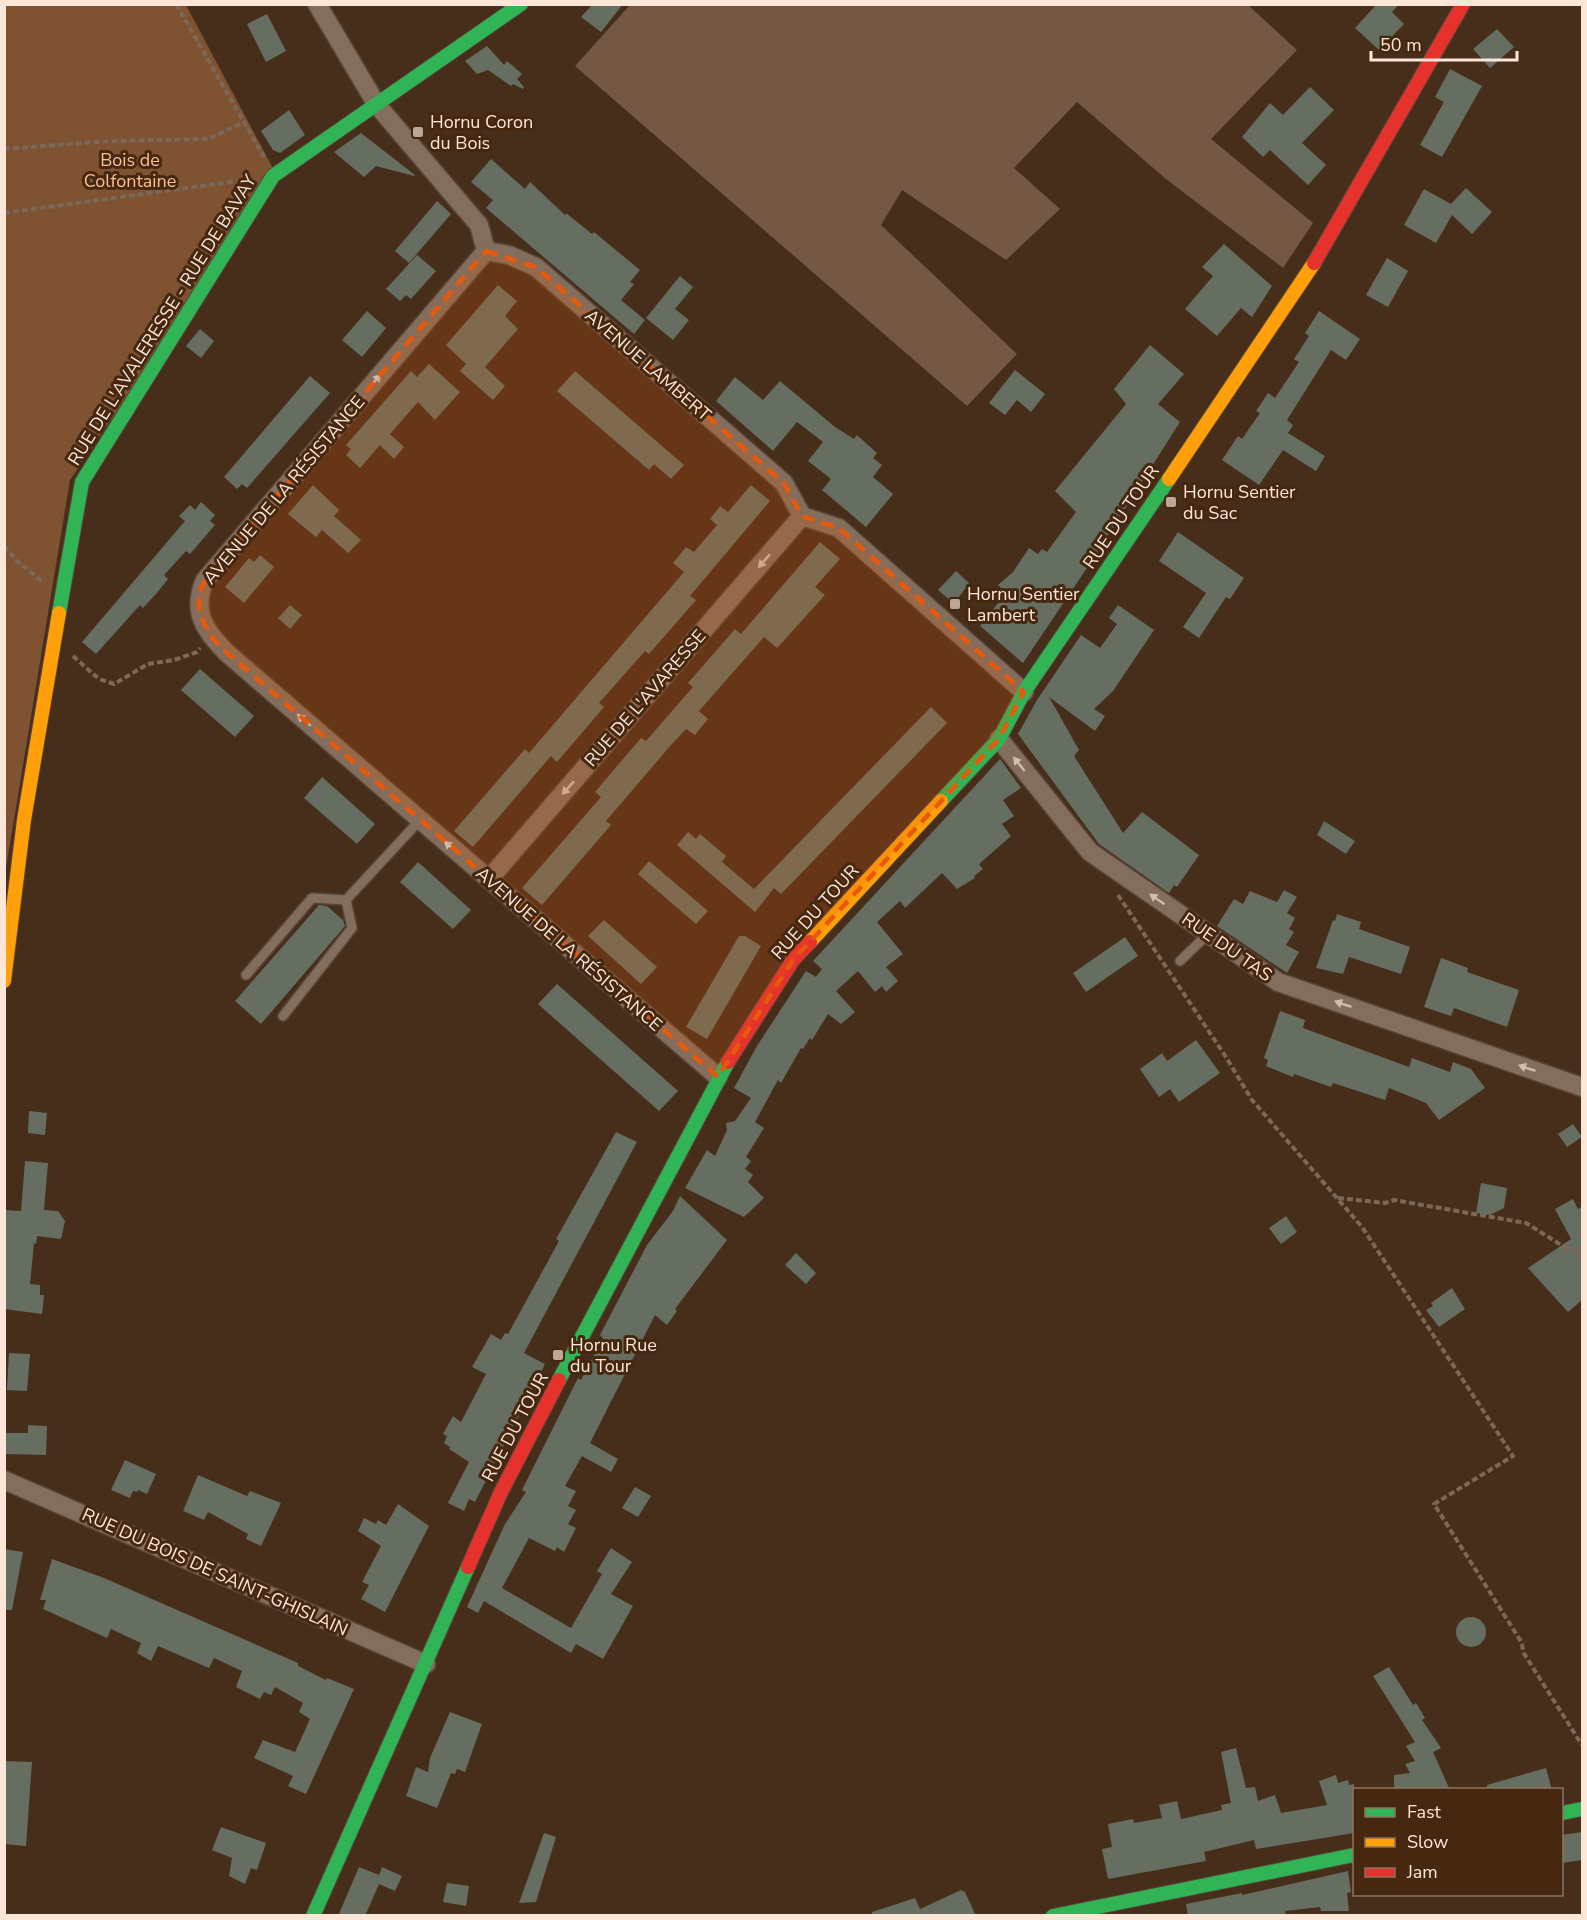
<svg xmlns="http://www.w3.org/2000/svg" width="1587" height="1920" viewBox="0 0 1587 1920" font-family="'Nunito Sans',sans-serif">
<style>
.green{fill:#745844}
.forest{fill:#7f5231}
.building{fill:#666e61}
.lines{fill:none;stroke-linecap:round;stroke-linejoin:round}
.lane-casing{stroke:#584639;stroke-width:12}
.street-casing{stroke:#584639;stroke-width:21}
.fast-casing{stroke:#584639;stroke-width:16}
.slow-casing{stroke:#584639;stroke-width:16}
.jam-casing{stroke:#584639;stroke-width:16}
.path{stroke:#7c6859;stroke-width:4;stroke-dasharray:6 3;stroke-linecap:butt}
.lane{stroke:#836d5c;stroke-width:9}
.street{stroke:#836d5c;stroke-width:18}
.fast{stroke:#30b455;stroke-width:14}
.slow{stroke:#ff9f0a;stroke-width:14}
.jam{stroke:#e5322d;stroke-width:14}
.oneway{fill:#d1bcad}
.marked{fill:#e8590c;fill-opacity:0.2;stroke:#e8590c;stroke-width:4.5;stroke-dasharray:12 8;stroke-linejoin:round}
.poi-dot{fill:#bca696;stroke:#46270f;stroke-width:2}
.labels{text-anchor:middle;stroke-width:6;stroke-linejoin:round;paint-order:stroke}
.poi-label{font-size:18px;fill:#fbe6d8;stroke:#46270f;text-anchor:start}
.park-label{font-size:18px;fill:#fbbf95;stroke:#46270f}
.street-label{font-size:18px;fill:#fbe6d8;stroke:#46270f}
</style>
<rect width="100%" height="100%" fill="#462e1a"/>
<!-- green -->
<path class="green" d="M630,5H1248L1297,50L1211,139L1313,223L1283,268L1166,179L1077,102L1014,168L1060,209L1006,260L902,190L881,225L1017,354L967,406L575,66Z"/>
<!-- forest -->
<path class="forest" d="M5,5H186L277,176L70,480L5,874Z"/>
<!-- building -->
<g class="building">
<path d="M593,4H623L601,32L581,17Z"/>
<path d="M1377,4H1399L1392,12L1404,24L1379,50L1355,28Z"/>
<path d="M267,14L286,51L266,62L247,24Z"/>
<path d="M1497,29L1514,47L1490,68L1473,49Z"/>
<path d="M487,46L504,65L507,61L522,74L517,79L524,87L523,89L513,84L511,86L488,70L477,74L465,61Z"/>
<path d="M1450,69L1482,86L1442,157L1420,145L1444,102L1435,97Z"/>
<path d="M1310,87L1334,110L1302,143L1326,165L1308,185L1270,150L1263,157L1242,137L1270,103L1283,115Z"/>
<path d="M289,110L305,135L280,153L273,150L261,131Z"/>
<path d="M361,133L415,175L414,176L376,166L364,177L334,152Z"/>
<path d="M491,159L525,189L530,182L565,215L566,213L592,234L594,232L640,270L630,282L634,284L621,300L645,320L634,334L486,208L493,200L471,182Z"/>
<path d="M1466,188L1492,212L1472,234L1452,215L1436,243L1404,225L1424,189L1451,204Z"/>
<path d="M437,201L451,214L409,263L395,251Z"/>
<path d="M1224,244L1272,286L1252,317L1241,308L1217,336L1185,309L1213,276L1202,267Z"/>
<path d="M417,255L436,271L411,299L406,295L400,301L386,289Z"/>
<path d="M1387,258L1408,271L1388,307L1366,295Z"/>
<path d="M680,276L693,287L675,309L689,320L673,340L646,318Z"/>
<path d="M498,285L517,301L505,316L518,329L485,367L505,386L493,400L460,371L466,364L446,345Z"/>
<path d="M367,311L386,328L362,357L342,340Z"/>
<path d="M1319,311L1360,339L1346,360L1331,350L1287,420L1293,425L1288,433L1325,456L1316,471L1283,450L1259,485L1222,460L1238,436L1242,439L1260,413L1256,411L1268,393L1275,398L1299,362L1294,359L1309,336L1305,333Z"/>
<path d="M200,329L214,341L201,358L186,346Z"/>
<path d="M1150,345L1184,374L1158,404L1180,422L1089,565L1023,663L980,626L1006,593L998,585L1013,572L1029,548L1038,554L1042,549L1047,552L1076,512L1055,491L1126,404L1114,389Z"/>
<path d="M429,364L460,392L435,420L418,402L390,434L404,447L394,459L380,445L360,468L346,455L351,449L346,445L411,371L417,377Z"/>
<path d="M1015,370L1045,394L1031,412L1017,400L1005,415L989,403Z"/>
<path d="M575,371L684,465L671,479L654,464L649,470L557,391Z"/>
<path d="M310,376L330,393L247,488L242,484L237,489L224,477Z"/>
<path d="M735,377L763,400L780,381L835,427L854,439L857,435L877,453L873,458L882,465L873,477L893,494L866,527L822,490L831,479L808,461L823,442L797,422L773,451L716,401Z"/>
<path d="M313,485L339,510L334,516L361,540L348,553L322,530L316,537L288,514Z"/>
<path d="M751,485L770,501L690,596L696,600L649,654L645,651L599,703L604,707L557,762L551,756L473,847L454,831L525,749L529,753L684,572L673,563L686,547L694,552L717,525L710,519L720,506L728,512Z"/>
<path d="M201,502L215,515L210,521L215,525L190,554L186,551L164,575L168,579L156,594L143,608L140,605L96,654L82,642L185,521L179,516L190,505L195,510Z"/>
<path d="M1178,532L1244,578L1230,599L1226,597L1199,638L1183,627L1206,593L1159,561Z"/>
<path d="M820,542L840,559L815,587L825,595L777,648L764,637L699,711L708,719L695,735L686,729L671,745L606,821L611,825L542,905L522,888L601,797L595,792L641,738L646,741L693,687L688,683L735,629L741,634Z"/>
<path d="M260,555L274,567L244,603L225,587L249,558L254,562Z"/>
<path d="M956,571L969,583L954,604L938,590Z"/>
<path d="M290,605L302,615L290,629L278,618Z"/>
<path d="M1118,605L1154,630L1113,691L1094,709L1105,716L1095,731L1049,697L1079,750L1074,756L1123,833L1142,812L1199,855L1177,887L1174,885L1169,893L1099,844L1018,734L1037,700L1081,635L1100,648L1117,624L1109,618Z"/>
<path d="M200,669L254,716L235,737L181,690Z"/>
<path d="M931,707L947,723L781,894L774,888L755,912L677,845L688,832L696,839L700,834L726,856L722,862L754,889Z"/>
<path d="M1000,759L1021,788L1003,800L1014,816L1002,824L1011,836L979,864L983,869L974,876L975,878L957,889L942,873L905,908L900,901L877,922L903,954L886,967L898,981L886,992L882,986L875,992L858,971L836,991L855,1012L841,1024L828,1014L812,1040L810,1038L803,1049L801,1048L781,1083L778,1080L755,1122L764,1128L746,1157L751,1161L745,1169L753,1175L748,1182L764,1198L744,1217L685,1188L707,1150L715,1156L727,1130L726,1123L735,1121L751,1098L734,1088L757,1046L806,971L816,977L822,969L813,961Z"/>
<path d="M322,777L375,824L357,844L304,798Z"/>
<path d="M1324,821L1355,841L1346,854L1317,835Z"/>
<path d="M649,861L708,911L696,924L638,874Z"/>
<path d="M418,862L471,910L453,929L400,882Z"/>
<path d="M1284,890L1297,897L1287,913L1295,918L1289,929L1294,932L1286,945L1299,952L1287,973L1217,926L1234,899L1243,904L1250,891L1277,902Z"/>
<path d="M319,905L327,906L343,920L345,926L261,1024L235,1001Z"/>
<path d="M1337,914L1361,922L1359,929L1410,947L1401,974L1349,957L1343,974L1316,968L1333,920L1335,921Z"/>
<path d="M604,920L657,967L641,984L588,936Z"/>
<path d="M739,936H745L761,946L707,1039L686,1027Z"/>
<path d="M1125,937L1138,956L1086,992L1073,973Z"/>
<path d="M1441,958L1468,968L1467,972L1519,990L1507,1027L1454,1008L1451,1016L1424,1007Z"/>
<path d="M557,984L678,1091L659,1111L538,1004Z"/>
<path d="M1280,1011L1305,1020L1303,1028L1409,1067L1412,1058L1450,1072L1453,1062L1471,1069L1485,1088L1439,1120L1426,1103L1389,1088L1385,1100L1333,1083L1331,1087L1294,1074L1293,1077L1266,1066L1268,1060L1264,1058Z"/>
<path d="M1196,1040L1220,1073L1179,1102L1170,1089L1159,1097L1140,1069L1162,1053L1167,1061Z"/>
<path d="M29,1111L47,1113L45,1135L28,1133Z"/>
<path d="M1573,1124L1582,1137L1567,1147L1558,1134Z"/>
<path d="M616,1132L637,1142L524,1353L545,1364L475,1502L469,1499L464,1511L448,1503L469,1462L449,1449L450,1447L444,1443L447,1436L443,1434L453,1416L461,1422L486,1374L472,1367L491,1334L501,1340L505,1333L508,1334L559,1241L556,1239Z"/>
<path d="M25,1161L48,1163L44,1210L58,1211L65,1221L61,1239L37,1236L36,1244L34,1243L30,1284L40,1285V1295H44L42,1314L4,1309V1210L21,1211Z"/>
<path d="M1481,1183L1507,1188L1504,1208L1490,1215L1476,1213Z"/>
<path d="M680,1196L727,1240L675,1309L677,1311L667,1325L655,1315L590,1443L618,1459L611,1472L582,1456L565,1486L576,1491L568,1506L576,1510L568,1524L576,1528L564,1552L557,1547L555,1551L529,1538L502,1588L571,1628L602,1574L597,1571L611,1548L632,1562L611,1594L633,1606L603,1659L576,1644L571,1653L484,1601L478,1613L467,1607L505,1524L526,1492L522,1490L578,1378L581,1380L603,1338L600,1335L647,1245L673,1211Z"/>
<path d="M1573,1199L1578,1209L1582,1207V1300L1568,1312L1528,1268L1571,1239L1555,1209Z"/>
<path d="M1286,1216L1297,1232L1281,1244L1269,1228Z"/>
<path d="M796,1253L816,1273L806,1284L785,1265Z"/>
<path d="M1452,1288L1465,1309L1439,1327L1426,1310L1433,1306L1431,1303Z"/>
<path d="M9,1353L30,1354L27,1391L7,1390Z"/>
<path d="M28,1425L47,1426L46,1455L4,1454V1433H28Z"/>
<path d="M125,1460L156,1474L147,1494L138,1490L137,1492L133,1491L130,1498L111,1490Z"/>
<path d="M198,1475L247,1496L250,1491L281,1503L261,1546L246,1539L248,1534L208,1512L204,1520L183,1511Z"/>
<path d="M635,1487L651,1496L638,1517L622,1508Z"/>
<path d="M398,1504L429,1526L385,1612L361,1599L369,1585L362,1582L381,1546L358,1531L364,1518L376,1524L378,1520L386,1525Z"/>
<path d="M4,1549L23,1552L12,1610H4Z"/>
<path d="M52,1559L104,1578L298,1663V1666L326,1680L327,1678L354,1689L306,1794L288,1786L293,1776L254,1758L263,1740L295,1752L310,1719L299,1712L303,1703L275,1687L271,1695L264,1692L260,1699L236,1687L242,1671L214,1658L209,1668L158,1646L151,1661L137,1653L141,1643L111,1629L107,1638L43,1609L46,1600H40Z"/>
<circle cx="1471" cy="1632" r="15"/>
<path d="M1389,1667L1413,1705L1416,1703L1425,1718L1422,1720L1441,1748L1433,1752L1450,1790H1394V1775L1410,1773L1405,1764L1415,1761L1406,1746L1415,1742L1373,1676Z"/>
<path d="M450,1712L482,1724L465,1772L457,1769L455,1774L451,1773L437,1808L406,1796L416,1767L428,1772L430,1758Z"/>
<path d="M1236,1748L1246,1788L1255,1787L1258,1801L1275,1795L1281,1813L1327,1805L1319,1781L1336,1775L1338,1783L1348,1780L1349,1785L1354,1784V1833L1256,1849L1254,1840L1204,1852L1206,1861L1108,1879L1102,1849L1112,1847L1108,1824L1133,1819L1134,1823L1162,1818L1159,1805L1177,1801L1181,1819L1222,1810L1221,1805L1231,1803L1221,1752Z"/>
<path d="M4,1761L32,1762L26,1846L4,1844Z"/>
<path d="M1546,1768L1552,1790H1488L1487,1785Z"/>
<path d="M221,1827L266,1843L257,1870L251,1868L245,1884L229,1876L232,1858L212,1850Z"/>
<path d="M1582,1832V1860L1562,1863V1835Z"/>
<path d="M544,1833L556,1837L536,1902L519,1903Z"/>
<path d="M359,1867L379,1875L382,1867L402,1876L395,1891L379,1884L365,1916H338Z"/>
<path d="M1348,1871L1351,1892L1347,1893L1349,1911H1321L1320,1907L1285,1911L1286,1916H1188L1186,1904L1242,1893V1895Z"/>
<path d="M447,1883L469,1886L466,1906L443,1902Z"/>
<path d="M961,1890L965,1892L976,1916H872V1912L915,1898L920,1909Z"/>
</g>
<g class="lines">
<defs>
<g id="lane">
<path d="M1180,961L1208,934"/>
<path d="M246,975L312,898L346,900"/>
<path d="M283,1016L352,928L346,900L420,820"/>
</g>
<g id="street">
<path d="M317,4L377,105L479,225L486,251L509,255L536,267L784,483L802,516L839,528L1024,692"/>
<path d="M486,251L205,580C191,612 205,631 227,653L718,1077"/>
<path d="M999,739L1090,852L1278,982L1582,1087"/>
<path d="M489,879L802,516"/>
<path d="M4,1480L426,1664"/>
</g>
<g id="fast">
<path d="M59,613L82,482L273,176L521,4"/>
<path d="M941,801L999,739L1024,692L1169,479"/>
<path d="M559,1380L728,1062"/>
<path d="M1562,1813L1582,1809"/>
<path d="M313,1916L468,1567"/>
<path d="M1053,1916L1354,1855"/>
</g>
<g id="slow">
<path d="M1169,479L1314,263"/>
<path d="M810,942L941,801"/>
<path d="M4,981L24,820L59,613"/>
</g>
<g id="jam">
<path d="M1314,263L1463,4"/>
<path d="M728,1062L793,960L810,942"/>
<path d="M468,1567L501,1492L559,1380"/>
</g>
</defs>
<!-- lane casing -->
<use href="#lane" class="lane-casing"/>
<!-- street casing -->
<use href="#street" class="street-casing"/>
<!-- fast casing -->
<use href="#fast" class="fast-casing"/>
<!-- slow casing -->
<use href="#slow" class="slow-casing"/>
<!-- jam casing -->
<use href="#jam" class="jam-casing"/>
<!-- path -->
<g class="path">
<path d="M176,4L264,157"/>
<path d="M4,149L111,141L208,139L245,122"/>
<path d="M4,213L245,180"/>
<path d="M4,546L17,561L43,582"/>
<path d="M73,656L99,679L114,684L148,664L174,660L197,652L200,648"/>
<path d="M1118,895L1224,1054L1252,1100L1362,1227L1513,1456L1434,1504L1522,1643L1523,1652L1582,1745"/>
<path d="M1338,1198L1385,1203L1394,1200L1526,1223L1566,1248L1577,1249L1582,1256"/>
</g>
<!-- lane -->
<use href="#lane" class="lane"/>
<!-- street -->
<use href="#street" class="street"/>
<!-- fast -->
<use href="#fast" class="fast"/>
<!-- slow -->
<use href="#slow" class="slow"/>
<!-- jam -->
<use href="#jam" class="jam"/>
</g>
<!-- one-way arrows -->
<defs><path id="oneway-solid" d="M-6-.8H1V-3.2L6.5 0L1 3.2V.8H-6Z" transform="scale(1.5)"/></defs>
<g class="oneway">
<use href="#oneway-solid" transform="translate(375 381) rotate(-49)"/>
<use href="#oneway-solid" transform="translate(764 561) rotate(131)"/>
<use href="#oneway-solid" transform="translate(304 720) rotate(-139)"/>
<use href="#oneway-solid" transform="translate(1019 764) rotate(-129)"/>
<use href="#oneway-solid" transform="translate(568 788) rotate(131)"/>
<use href="#oneway-solid" transform="translate(451 847) rotate(-139)"/>
<use href="#oneway-solid" transform="translate(1157 899) rotate(-145)"/>
<use href="#oneway-solid" transform="translate(1343 1004) rotate(-161)"/>
<use href="#oneway-solid" transform="translate(1527 1068) rotate(-161)"/>
</g>
<!-- marked area -->
<path class="marked" d="M486,251L536,267L784,483L802,516L839,528L1024,692L999,739L793,960L718,1077L227,653L209,635L200,614L198,596L205,580Z"/>
<!-- markers -->
<g class="poi-dot">
<rect x="412" y="126" width="12" height="12" rx="3"/>
<rect x="1165" y="496" width="12" height="12" rx="3"/>
<rect x="949" y="598" width="12" height="12" rx="3"/>
<rect x="552" y="1349" width="12" height="12" rx="3"/>
</g>
<g class="labels">
<!-- poi labels -->
<g class="poi-label">
<text x="430" y="128">Hornu Coron<tspan x="430" dy="21">du Bois</tspan></text>
<text x="1183" y="498">Hornu Sentier<tspan x="1183" dy="21">du Sac</tspan></text>
<text x="967" y="600">Hornu Sentier<tspan x="967" dy="21">Lambert</tspan></text>
<text x="570" y="1351">Hornu Rue<tspan x="570" dy="21">du Tour</tspan></text>
</g>
<!-- park labels -->
<g class="park-label">
<text x="130" y="166">Bois de<tspan x="130" dy="21">Colfontaine</tspan></text>
</g>
<!-- street labels -->
<g class="street-label">
<text transform="translate(162 320) rotate(-58)" y="6">RUE DE L'AVALERESSE - RUE DE BAVAY</text>
<text transform="translate(648 365) rotate(41)" y="6">AVENUE LAMBERT</text>
<text transform="translate(284 490) rotate(-50)" y="6">AVENUE DE LA RÉSISTANCE</text>
<text transform="translate(1121 517) rotate(-56)" y="6">RUE DU TOUR</text>
<text transform="translate(645 698) rotate(-49)" y="6">RUE DE L'AVARESSE</text>
<text transform="translate(815 912) rotate(-48)" y="6">RUE DU TOUR</text>
<text transform="translate(1227 947) rotate(35)" y="6">RUE DU TAS</text>
<text transform="translate(569 949) rotate(41)" y="6">AVENUE DE LA RÉSISTANCE</text>
<text transform="translate(515 1427) rotate(-62)" y="6">RUE DU TOUR</text>
<text transform="translate(215 1572) rotate(24)" y="6">RUE DU BOIS DE SAINT-GHISLAIN</text>
</g>
</g>
<!-- border -->
<rect width="1587" height="1920" fill="none" stroke="#fbe6d8" stroke-width="12"/>
<!-- legend -->
<rect x="1353" y="1788" width="210" height="108" fill="#46270f" stroke="#8e735f" stroke-width="1.5"/>
<rect x="1365" y="1808" width="30" height="9" fill="#30b455" stroke="#8e735f" stroke-width="1.5"/>
<text x="1407" y="1818" font-size="18" fill="#fbe6d8">Fast</text>
<rect x="1365" y="1838" width="30" height="9" fill="#ff9f0a" stroke="#8e735f" stroke-width="1.5"/>
<text x="1407" y="1848" font-size="18" fill="#fbe6d8">Slow</text>
<rect x="1365" y="1868" width="30" height="9" fill="#e5322d" stroke="#8e735f" stroke-width="1.5"/>
<text x="1407" y="1878" font-size="18" fill="#fbe6d8">Jam</text>
<!-- scale -->
<path d="M1371 51v9h146v-9" fill="none" stroke="#fbe6d8" stroke-width="3"/>
<text x="1380" y="51" font-size="18" fill="#fbe6d8" stroke="#46270f" stroke-width="4.5" paint-order="stroke">50 m</text>
</svg>
